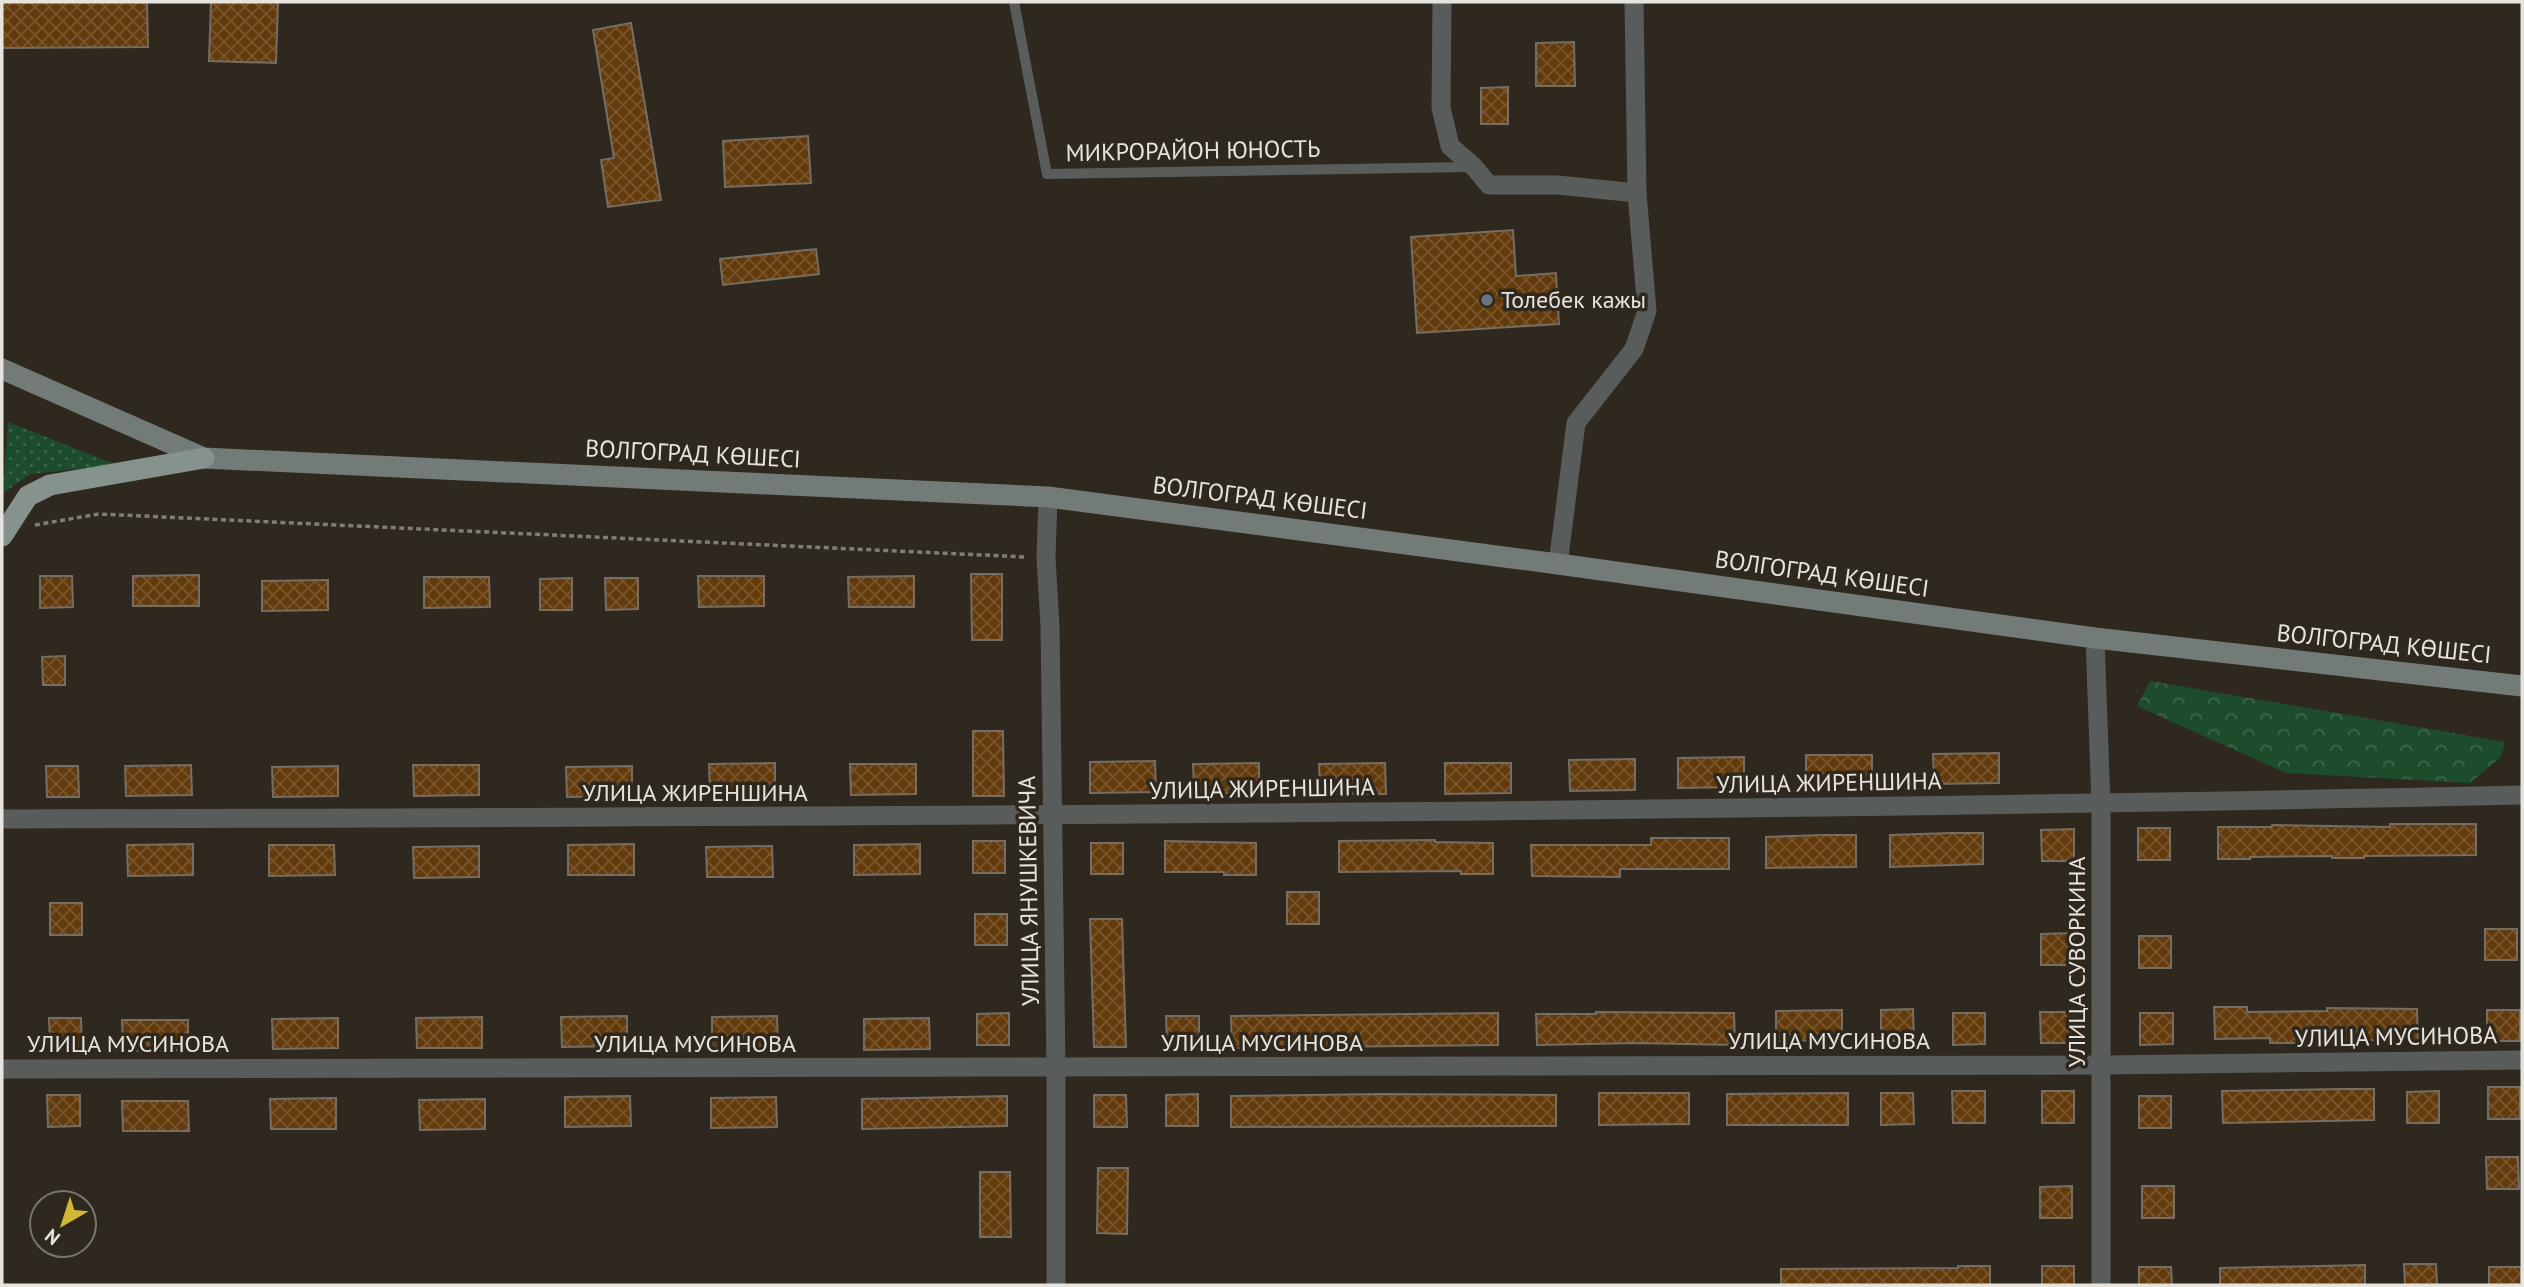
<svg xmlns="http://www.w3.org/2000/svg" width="2524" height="1287" viewBox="0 0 2524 1287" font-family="'PT Sans',sans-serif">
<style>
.grass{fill:url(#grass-dots)}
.forest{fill:url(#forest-crowns)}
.building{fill:url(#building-cross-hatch);stroke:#766d64;stroke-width:2}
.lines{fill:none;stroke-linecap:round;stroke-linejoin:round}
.path{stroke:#817c74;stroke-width:3.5;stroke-dasharray:5 3.5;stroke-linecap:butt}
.lane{stroke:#585d5b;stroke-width:10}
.street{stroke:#585d5b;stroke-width:19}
.secondary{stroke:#727b77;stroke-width:21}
.primary{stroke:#86928d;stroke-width:21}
.worship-dot{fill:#6b7280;stroke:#2e281f;stroke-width:2.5}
.labels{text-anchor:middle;stroke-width:7;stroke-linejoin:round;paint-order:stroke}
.street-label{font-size:24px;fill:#e7e3dd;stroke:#2e281f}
.poi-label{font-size:24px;fill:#e7e3dd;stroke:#2e281f;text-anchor:start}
</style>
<defs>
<pattern id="grass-dots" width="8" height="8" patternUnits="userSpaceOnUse" patternTransform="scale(1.75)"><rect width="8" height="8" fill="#1d4c2d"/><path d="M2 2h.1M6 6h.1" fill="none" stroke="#3e664b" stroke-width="1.8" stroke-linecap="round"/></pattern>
<pattern id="forest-crowns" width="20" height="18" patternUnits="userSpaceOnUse" patternTransform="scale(1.75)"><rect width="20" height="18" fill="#1d4c2d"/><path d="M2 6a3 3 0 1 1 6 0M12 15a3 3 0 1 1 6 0" fill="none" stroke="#3e664b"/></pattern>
<pattern id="building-cross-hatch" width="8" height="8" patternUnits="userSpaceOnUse" patternTransform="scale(1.75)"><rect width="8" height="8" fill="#633a0b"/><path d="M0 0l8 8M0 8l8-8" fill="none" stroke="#79562e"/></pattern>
</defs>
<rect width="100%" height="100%" fill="#2e281f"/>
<!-- grass -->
<path class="grass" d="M8,422L117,465L31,474L3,493Z"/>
<!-- forest -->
<path class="forest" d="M2150,681L2505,742L2501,757L2470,783L2286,773L2137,706Z"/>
<!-- building -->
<g class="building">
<path d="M2,2H147L148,47L2,48Z"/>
<path d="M211,2H278L276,63L209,61Z"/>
<path d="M631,23L661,200L608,207L601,160L614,158L593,30Z"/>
<path d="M1574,42L1575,86H1536V43Z"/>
<path d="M1508,87V124H1481V88Z"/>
<path d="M808,136L811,183L725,187L723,141Z"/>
<path d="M1513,230L1516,276L1556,273L1559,324L1417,333L1411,237Z"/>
<path d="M816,249L819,274L723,285L720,259Z"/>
<path d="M971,574H1002V640H972Z"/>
<path d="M199,575V606H133V576Z"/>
<path d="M40,576H72L73,607L40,608Z"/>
<path d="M698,576H764V606L699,607Z"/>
<path d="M914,576V607H849L848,577Z"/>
<path d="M424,577H489L490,607L424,608Z"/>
<path d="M572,578V610H540V579Z"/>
<path d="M605,578H638V609L606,610Z"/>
<path d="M328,580V610L262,611V581Z"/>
<path d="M65,656V685H43L42,657Z"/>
<path d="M973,731H1003L1004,796H973Z"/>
<path d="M1999,753V783L1934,784L1933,754Z"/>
<path d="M1806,755H1872V785L1806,786Z"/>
<path d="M1744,757V787L1678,788V758Z"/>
<path d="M1635,759V790L1570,791L1569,760Z"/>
<path d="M1155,761L1156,792L1090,793V762Z"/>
<path d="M775,763V793L710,794L709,764Z"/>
<path d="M1259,763V793L1194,794L1193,764Z"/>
<path d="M1385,763L1386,794H1320L1319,764Z"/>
<path d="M1445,763H1511V793L1445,794Z"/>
<path d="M850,764H916V794L851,795Z"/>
<path d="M191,765L192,795L126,796L125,766Z"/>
<path d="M413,765H479V795L414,796Z"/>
<path d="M46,766H78L79,797H47Z"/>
<path d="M338,766V796L273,797L272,767Z"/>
<path d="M632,766V796L567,797L566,767Z"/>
<path d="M2390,824H2476V855L2364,856V858H2332V856L2250,857V859H2218V827H2272V825L2390,827Z"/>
<rect x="2138" y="828" width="32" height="32"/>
<path d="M2074,829V861H2042L2041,830Z"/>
<path d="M1951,833H1983V864L1890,867V835Z"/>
<path d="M1824,835H1856V867L1766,868V837Z"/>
<path d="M1651,838H1729V869H1620V877L1532,876L1531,845H1651Z"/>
<path d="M1435,840V842L1493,843V874H1461V871L1339,872V841Z"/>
<rect x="973" y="841" width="32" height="32"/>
<path d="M1165,841L1256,843V875H1224V872H1165Z"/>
<rect x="1091" y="843" width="32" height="31"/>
<path d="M193,844V875L128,876L127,845Z"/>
<path d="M634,844V875H568V845Z"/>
<path d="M920,844V874L854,875V845Z"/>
<path d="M269,845H334L335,875L269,876Z"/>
<path d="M479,846V877L414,878L413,847Z"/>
<path d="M772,846L773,877H707L706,847Z"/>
<rect x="1287" y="892" width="32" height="32"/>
<rect x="50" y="903" width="32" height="32"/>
<rect x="975" y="914" width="32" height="31"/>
<path d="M1090,919H1122L1126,1047H1094Z"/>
<rect x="2485" y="929" width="32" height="31"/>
<path d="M2074,933V965H2041V934Z"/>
<rect x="2139" y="936" width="32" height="32"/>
<path d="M2214,1007H2247V1012L2327,1011V1008L2417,1009L2418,1041L2302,1039V1043H2270V1038L2215,1039Z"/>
<path d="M1913,1009L1914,1041H1881V1010Z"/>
<path d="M1842,1010V1040L1776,1041V1011Z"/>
<rect x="2487" y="1010" width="33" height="31"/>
<path d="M1596,1012L1734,1013L1735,1045L1638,1043L1537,1045L1536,1014H1596Z"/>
<path d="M2040,1012H2073V1043H2041Z"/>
<path d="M1009,1013V1045H977V1014Z"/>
<path d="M1498,1013V1045L1232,1048L1231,1016Z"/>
<path d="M1953,1013H1985V1044L1953,1045Z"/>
<path d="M2140,1013H2173V1044L2140,1045Z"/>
<path d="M627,1016V1046L562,1047L561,1017Z"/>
<path d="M777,1016L778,1046L712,1047V1017Z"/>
<path d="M1166,1016H1199V1047H1167Z"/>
<path d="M482,1017V1048H417L416,1018Z"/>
<path d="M49,1018H81L82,1049H50Z"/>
<path d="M338,1018V1048L273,1049L272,1019Z"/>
<path d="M929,1018L930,1049L864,1050V1019Z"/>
<path d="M122,1020H188V1050L123,1051Z"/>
<rect x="2488" y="1087" width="32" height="32"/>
<path d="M2341,1089H2374V1120L2223,1123L2222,1091Z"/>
<path d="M1952,1091H1985V1123H1953Z"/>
<rect x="2042" y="1091" width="32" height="32"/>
<path d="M2439,1091V1123H2407V1092Z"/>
<path d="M1599,1093H1689V1124L1599,1125Z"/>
<path d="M1848,1093V1125H1727V1094Z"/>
<path d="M1881,1093H1913L1914,1124L1881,1125Z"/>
<path d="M1198,1094V1126H1166V1095Z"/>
<path d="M1381,1094L1556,1095V1126L1231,1127V1096Z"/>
<path d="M47,1095H80V1126L48,1127Z"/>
<path d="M1094,1095H1126L1127,1127H1094Z"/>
<path d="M630,1096L631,1126L565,1127V1097Z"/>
<path d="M1007,1096V1126L862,1129V1099Z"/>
<rect x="2139" y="1096" width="32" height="32"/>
<path d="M776,1097L777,1127L711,1128V1098Z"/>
<path d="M336,1098V1129H271L270,1099Z"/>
<path d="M485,1099V1129L420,1130L419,1100Z"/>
<path d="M122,1101H188L189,1131H123Z"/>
<path d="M2486,1157H2518L2519,1189H2487Z"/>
<path d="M1098,1168H1128L1127,1234L1097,1233Z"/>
<path d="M980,1172H1010L1011,1237H980Z"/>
<path d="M2072,1186V1218H2040V1187Z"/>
<rect x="2142" y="1186" width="32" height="32"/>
<path d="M2404,1264H2436L2437,1285H2405Z"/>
<path d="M2365,1265V1285H2220V1268Z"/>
<path d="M1958,1266H1990V1285H1781V1269L1958,1268Z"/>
<rect x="2042" y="1266" width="32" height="19"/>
<path d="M2139,1267H2171L2172,1285H2139Z"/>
<rect x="2489" y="1267" width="32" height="18"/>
</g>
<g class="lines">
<!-- path -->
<path class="path" d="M35,525L99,514L1026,557"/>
<!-- lane -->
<path class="lane" d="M1014,2L1047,174L1470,167"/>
<!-- street -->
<g class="street">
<path d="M1442,2L1441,108L1450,146L1474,167L1489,185H1557L1637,193L1647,311L1634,349L1576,423L1558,564"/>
<path d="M1634,2L1637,193"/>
<path d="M1048,497L1046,558L1050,626L1056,1068V1285"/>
<path d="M2095,638L2101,804V1285"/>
<path d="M2,819C842,817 1682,813 2522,795"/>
<path d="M2,1069L2102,1065L2522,1060"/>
</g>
<!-- secondary -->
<path class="secondary" d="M2,369L204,458L1048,497L1558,564L2095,638L2522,686"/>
<!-- primary -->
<path class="primary" d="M2,536L28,496L50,485L204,458"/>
</g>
<!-- markers -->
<circle class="worship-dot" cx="1487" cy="300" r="7"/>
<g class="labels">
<!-- street labels -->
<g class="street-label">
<text transform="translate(1193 151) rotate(-1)" y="8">МИКРОРАЙОН ЮНОСТЬ</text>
<text transform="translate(693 454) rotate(3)" y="8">ВОЛГОГРАД КӨШЕСІ</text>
<text transform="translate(1260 498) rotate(7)" y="8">ВОЛГОГРАД КӨШЕСІ</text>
<text transform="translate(1822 574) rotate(8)" y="8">ВОЛГОГРАД КӨШЕСІ</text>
<text transform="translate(2384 644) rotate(6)" y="8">ВОЛГОГРАД КӨШЕСІ</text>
<text transform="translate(1829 783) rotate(-1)" y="8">УЛИЦА ЖИРЕНШИНА</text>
<text transform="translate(1262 789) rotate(-1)" y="8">УЛИЦА ЖИРЕНШИНА</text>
<text x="695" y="801">УЛИЦА ЖИРЕНШИНА</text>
<text transform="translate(1029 891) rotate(-91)" y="8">УЛИЦА ЯНУШКЕВИЧА</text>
<text transform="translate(2077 962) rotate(-90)" y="8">УЛИЦА СУВОРКИНА</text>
<text transform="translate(2396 1037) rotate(-1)" y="8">УЛИЦА МУСИНОВА</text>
<text x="1829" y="1049">УЛИЦА МУСИНОВА</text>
<text x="1262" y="1051">УЛИЦА МУСИНОВА</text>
<text x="128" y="1052">УЛИЦА МУСИНОВА</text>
<text x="695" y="1052">УЛИЦА МУСИНОВА</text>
</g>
<!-- poi labels -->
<g class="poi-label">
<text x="1501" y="308">Толебек кажы</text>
</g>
</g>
<!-- border -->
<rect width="2524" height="1287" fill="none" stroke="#e7e3dd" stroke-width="7"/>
<!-- north arrow -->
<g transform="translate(63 1224) rotate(219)"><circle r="33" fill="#2e281f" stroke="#78736b" stroke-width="2"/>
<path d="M0-5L12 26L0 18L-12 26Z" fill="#d0b836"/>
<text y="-10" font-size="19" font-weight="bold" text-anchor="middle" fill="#e7e3dd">N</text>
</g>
</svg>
